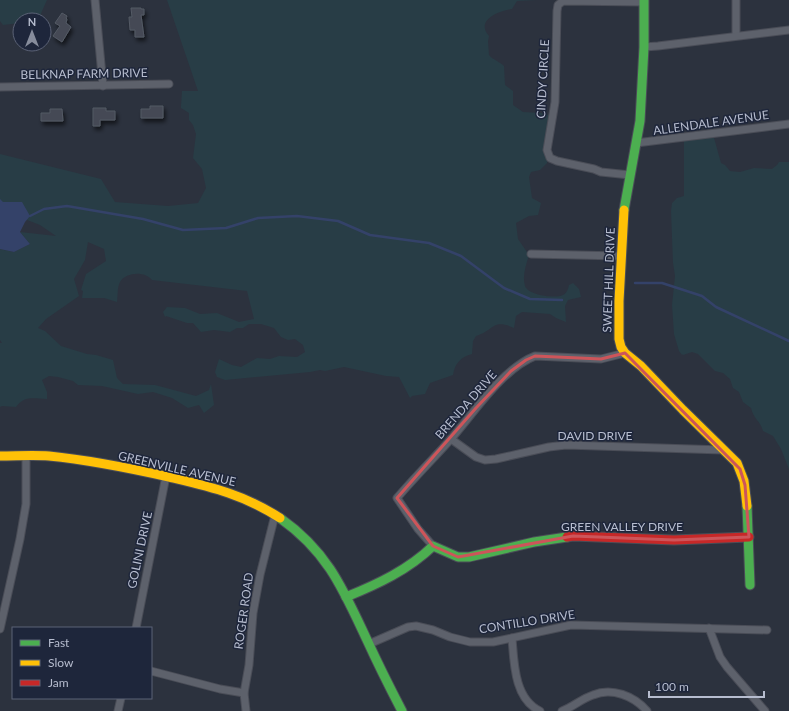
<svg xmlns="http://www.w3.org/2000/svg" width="789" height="711" viewBox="0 0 789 711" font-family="Lato,sans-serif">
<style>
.green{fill:#283d46}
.water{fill:#344269}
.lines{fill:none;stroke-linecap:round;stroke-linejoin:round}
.stream{stroke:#344269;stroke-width:2.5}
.building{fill:#444954;stroke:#545a65;filter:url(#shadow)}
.street-casing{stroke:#4a4d57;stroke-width:9}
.fast-casing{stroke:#4a4d57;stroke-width:11}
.slow-casing{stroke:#4a4d57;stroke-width:11}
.jam-casing{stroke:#4a4d57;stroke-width:11}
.street{stroke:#5d616b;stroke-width:7}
.fast{stroke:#4caf50;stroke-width:9}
.slow{stroke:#ffc107;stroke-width:9}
.jam{stroke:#c62828;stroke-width:9}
.marked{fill:none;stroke:#cd555a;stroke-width:3;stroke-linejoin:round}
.labels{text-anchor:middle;stroke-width:3;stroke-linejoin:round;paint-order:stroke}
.street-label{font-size:12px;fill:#b7bdcf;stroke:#1e263b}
</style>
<defs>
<filter id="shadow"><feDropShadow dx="2" dy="3.5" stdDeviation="2" flood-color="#0009"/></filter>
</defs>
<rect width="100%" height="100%" fill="#2c323e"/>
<!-- green -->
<g class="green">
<path d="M0,0H47L38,20H20V23L3,25L0,21Z"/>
<path d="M167,0H536L517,1L512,9C499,11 475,20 489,36L488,41L489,55C493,60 499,61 504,66L505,85L513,91V105L523,112L540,113L553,116L547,163L540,170L531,172L529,177L532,198L541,203L538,215L529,216L516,223L518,239L529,255C526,265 522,276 525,286C528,295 555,299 563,295C567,293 568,289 569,285L573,283L579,289L581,297L568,300L565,306L566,322L556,318L550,314L522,312L516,316L514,328C492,318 494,331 476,336L473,341L472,354C461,357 455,363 453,375L430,383L425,394L412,396L410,398L399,377L386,376L344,367L325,371L320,370L310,372L225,380L217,377L215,372L219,359L232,365L241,367L257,358L270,359L279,356L297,357L305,352L303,345L295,339L288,340L281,337L274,328L261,324H249L243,328H237L230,332L214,330L201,332L193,323H187L166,316L165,317L163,312L167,307L185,308L200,314L217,313L239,322L254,319L247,291L152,280C145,271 126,272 120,282C117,288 118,295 117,302L104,298H82L83,291L81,290L86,274L106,261L104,249L88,242L85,260L74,279L79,296L46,319L38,328L45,331L61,346L87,354L96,355L113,360L117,378L123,384L155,385L196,396L209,390L211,384L214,405L204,413L199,405L188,408L172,398L153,392L138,394L102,386L78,385L73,381L58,377L49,376L42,380L47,392V399C34,399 25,395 16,407L2,406L0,407V343H2L0,340V249L14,252L30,244L20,232L56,236L40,225L22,218L0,208V154L101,179L115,202L168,206L198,203L206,188L202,169L193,158L196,134L193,125L189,120V113L181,108V106L182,91H198Z"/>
<path d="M712,137L714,138L721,163L725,165L730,171L740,172L754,168L772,169L777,165L779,162H789V469L781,449L773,436L763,431C760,420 754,420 751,408L743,402L739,392L733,388L730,379L723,373L715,371L698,354L692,352L683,355V354L682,355L679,351L674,334L672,305L675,276L673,263L671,211L672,203L677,198L684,196V141Z"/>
</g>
<!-- water -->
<path class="water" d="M0,199L3,202H22L30,216L25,222L20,232L30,244L14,252L0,249Z"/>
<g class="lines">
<!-- stream -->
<g class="stream">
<path d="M30,216L44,209L67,206L143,219L183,230L226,228L258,218L297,216L338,221L370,235L429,243L461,256L504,288L530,299L562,300"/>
<path d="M635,283H662L702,296L716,307L789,341"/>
</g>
</g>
<!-- building -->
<g class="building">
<path d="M131,8H141V9H144V15H141L144,37H135V30H130L129,17H132Z"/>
<path d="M62,13L67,16L66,18L67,19L66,23L71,27L62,42L53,36L60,26L55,23Z"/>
<path d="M150,106H163V118H141V109H150Z"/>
<path d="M93,108H106V111H115V120H100V126H93Z"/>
<path d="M50,109H62L63,121H41V113H50Z"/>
</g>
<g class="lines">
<defs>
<g id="street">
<path d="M95,0L103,86"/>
<path d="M736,35V0"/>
<path d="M644,47L658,46L789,30"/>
<path d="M0,87L169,84"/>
<path d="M636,143L789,124"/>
<path d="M630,175L601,172L594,169L557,161L550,158L547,150L555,102L557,11L558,5L563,1L644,2"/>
<path d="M531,254L621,256"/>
<path d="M451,439L476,457L485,460L496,459L549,447L566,445L723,450"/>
<path d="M433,546L418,529L397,498C414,478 433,459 451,439C474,413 502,369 535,356L601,359L625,353"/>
<path d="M136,628L166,476"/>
<path d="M709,628L720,657L727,667L765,711"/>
<path d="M0,629L20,539L26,504V456"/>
<path d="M512,638C514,662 514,699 540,711"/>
<path d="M369,644L408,627L416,626L433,630L450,637L470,642H493L571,625L767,630"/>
<path d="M151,671L220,689L244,693"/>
<path d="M118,711L121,698"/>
<path d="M246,711L244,693L249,665L253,613L260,575L275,515"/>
<path d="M562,711C573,707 581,699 593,695C612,687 634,696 647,711"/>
</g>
<g id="fast">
<path d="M624,210L640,121L644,47V0"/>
<path d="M747,506L750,585"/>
<path d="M280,518C328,552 343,589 367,640C378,664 390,688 402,711"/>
<path d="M346,597C378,584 408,570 433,546L458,557H469L534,542L567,537"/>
</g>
<g id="slow">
<path d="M624,210L619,301V339L621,347L625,353L641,366L683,410L737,463L744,481L747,506"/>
<path d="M0,456C16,456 33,455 49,456C89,460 129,468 169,477C211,487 243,494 280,518"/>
</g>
<path id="jam" d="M567,537L573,536L674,540L749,537"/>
</defs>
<!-- street casing -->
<use href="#street" class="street-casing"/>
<!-- fast casing -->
<use href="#fast" class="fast-casing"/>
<!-- slow casing -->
<use href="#slow" class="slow-casing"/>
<!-- jam casing -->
<use href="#jam" class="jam-casing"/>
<!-- street -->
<use href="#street" class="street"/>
<!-- fast -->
<use href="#fast" class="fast"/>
<!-- slow -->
<use href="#slow" class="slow"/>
<!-- jam -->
<use href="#jam" class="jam"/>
</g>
<!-- marked area -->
<path class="marked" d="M625,353L740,469L745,485L749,537L674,540L573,536L458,557L433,546L397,498L476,408L511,371L526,360L535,356L601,359Z"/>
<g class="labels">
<!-- street labels -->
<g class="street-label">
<text transform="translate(84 74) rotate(-1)" y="4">BELKNAP FARM DRIVE</text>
<text transform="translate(543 79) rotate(-87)" y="4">CINDY CIRCLE</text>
<text transform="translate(711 123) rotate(-8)" y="4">ALLENDALE AVENUE</text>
<text transform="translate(609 280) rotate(-88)" y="4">SWEET HILL DRIVE</text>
<text transform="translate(466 405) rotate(-49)" y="4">BRENDA DRIVE</text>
<text x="595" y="440">DAVID DRIVE</text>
<text transform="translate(177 469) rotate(13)" y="4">GREENVILLE AVENUE</text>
<text x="622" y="531">GREEN VALLEY DRIVE</text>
<text transform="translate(140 550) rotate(-78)" y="4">GOLINI DRIVE</text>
<text transform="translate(244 611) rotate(-82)" y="4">ROGER ROAD</text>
<text transform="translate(527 622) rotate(-9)" y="4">CONTILLO DRIVE</text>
</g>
</g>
<!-- legend -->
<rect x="12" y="627" width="140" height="72" fill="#1e263b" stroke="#5b6276"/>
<rect x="20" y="640" width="20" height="6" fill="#4caf50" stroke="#5b6276"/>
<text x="48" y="647" font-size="12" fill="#b7bdcf">Fast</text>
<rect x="20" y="660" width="20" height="6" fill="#ffc107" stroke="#5b6276"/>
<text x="48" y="667" font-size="12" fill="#b7bdcf">Slow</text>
<rect x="20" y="680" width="20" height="6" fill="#c62828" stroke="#5b6276"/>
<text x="48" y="687" font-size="12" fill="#b7bdcf">Jam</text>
<!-- north arrow -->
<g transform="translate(32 32)"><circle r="19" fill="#1e263b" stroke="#5b6276"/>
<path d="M0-3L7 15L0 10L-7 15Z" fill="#868c9c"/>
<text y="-6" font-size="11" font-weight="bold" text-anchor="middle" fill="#b7bdcf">N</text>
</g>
<!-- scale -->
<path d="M649 691v6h115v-6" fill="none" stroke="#b7bdcf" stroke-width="2"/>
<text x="655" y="691" font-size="12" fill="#b7bdcf" stroke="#1e263b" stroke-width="3" paint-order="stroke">100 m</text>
</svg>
